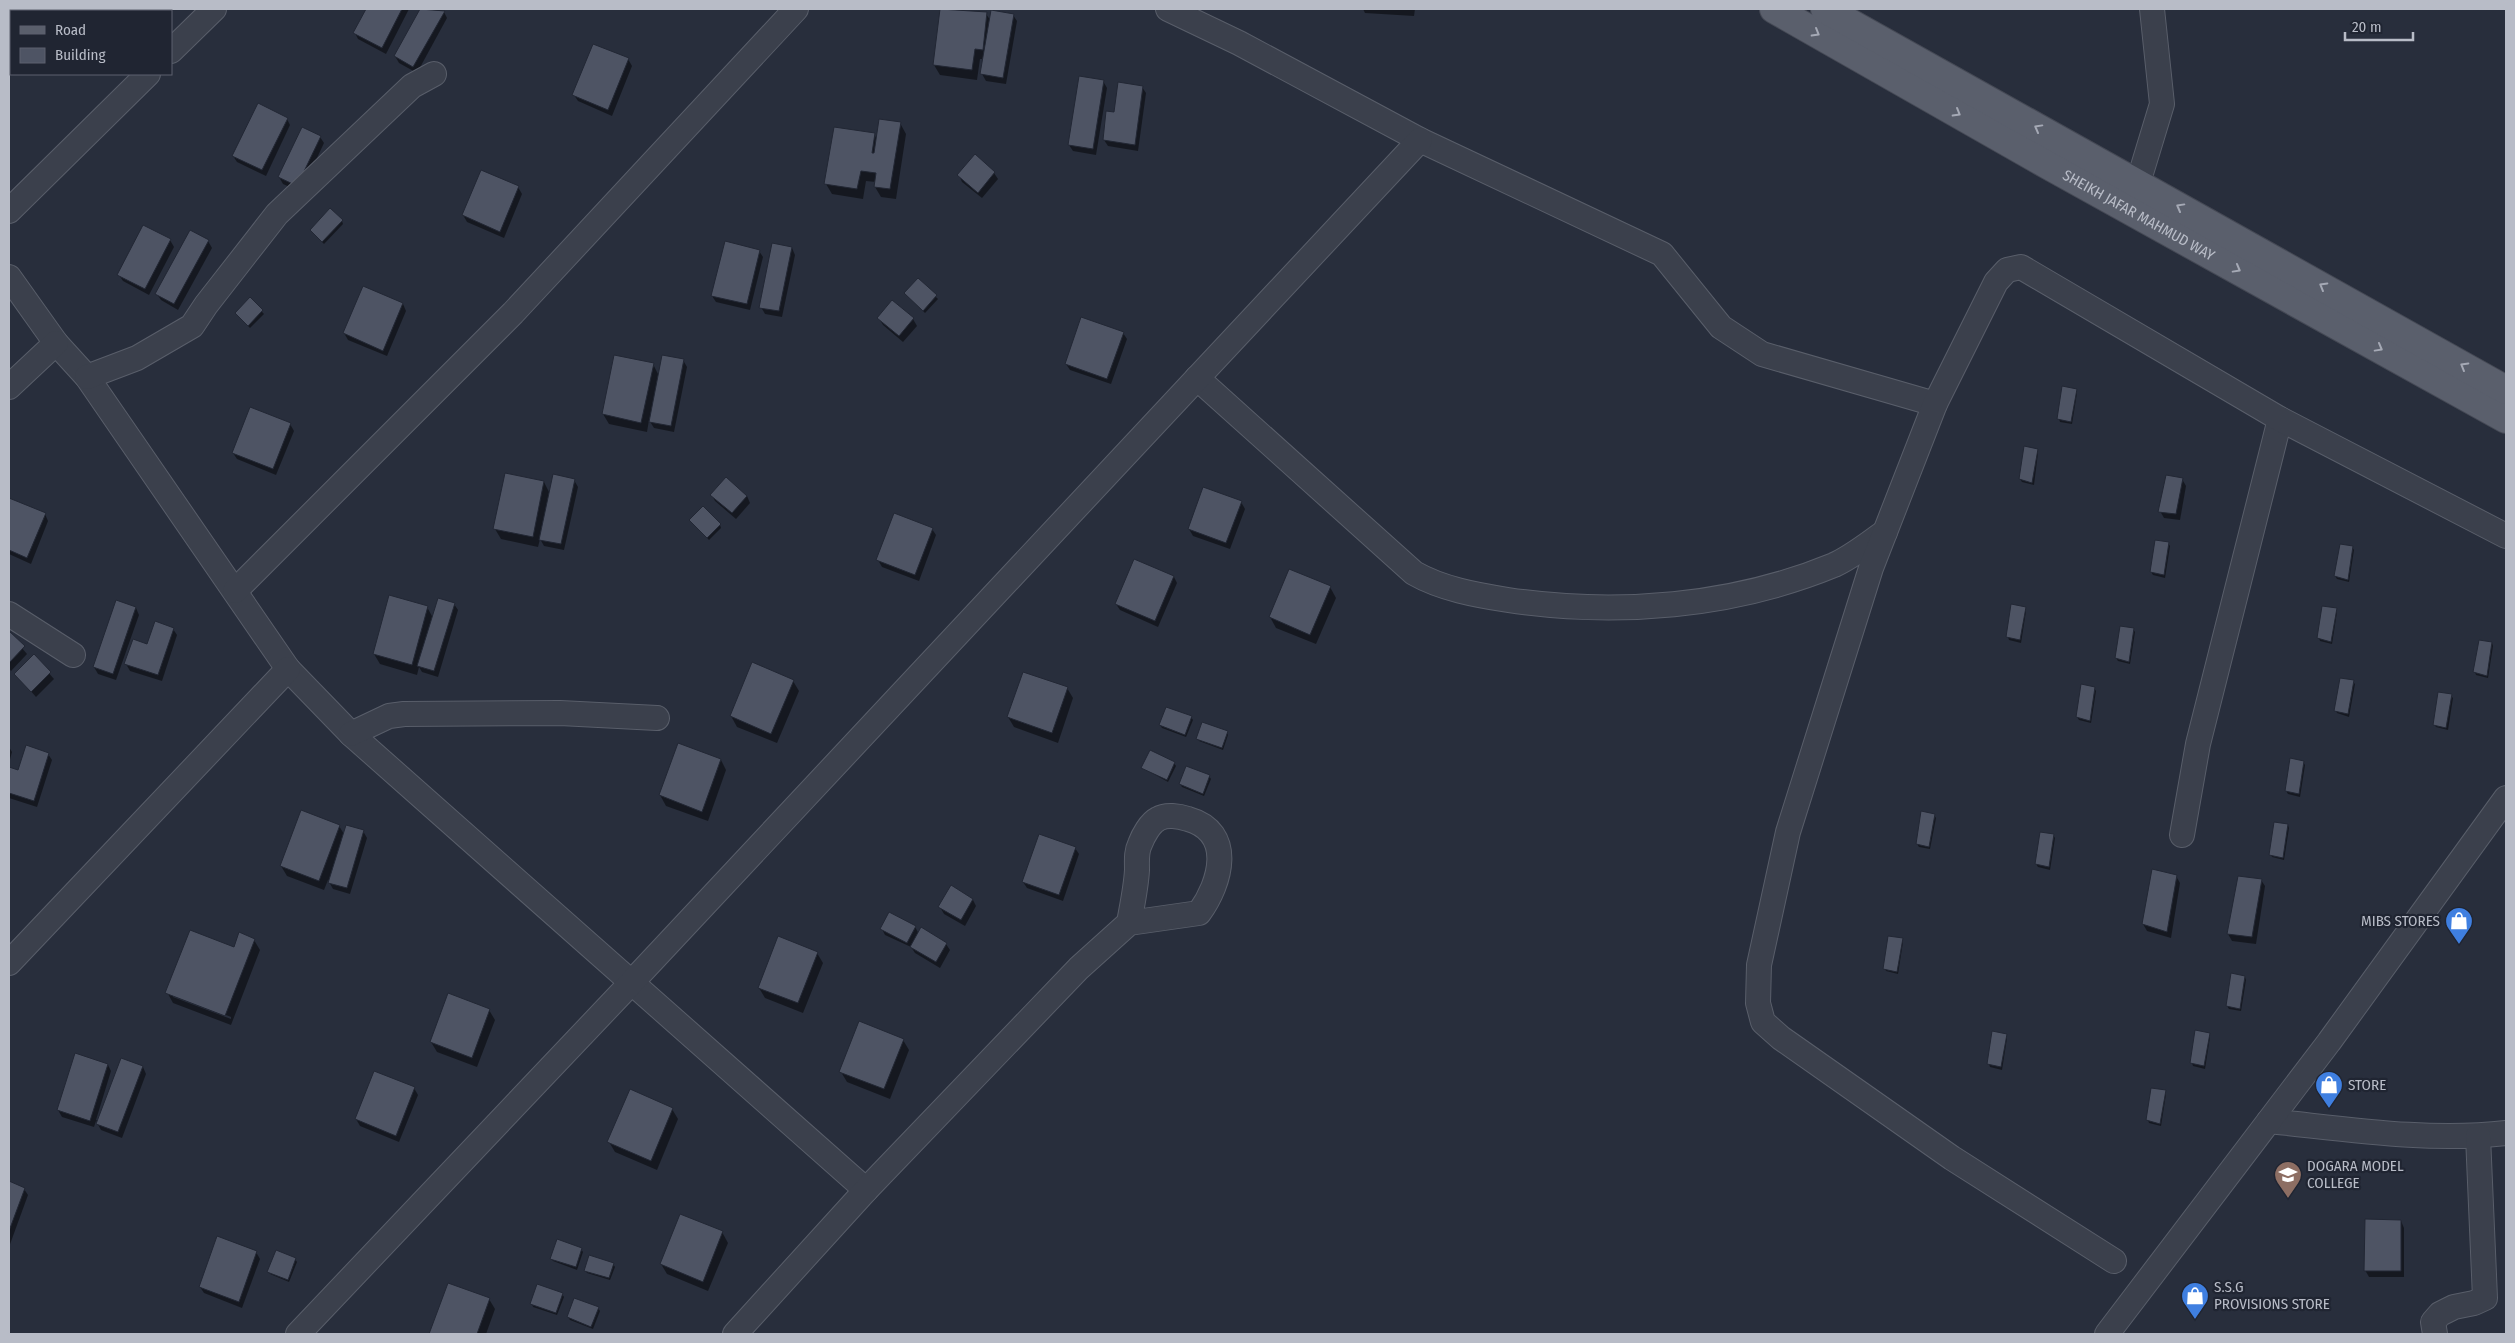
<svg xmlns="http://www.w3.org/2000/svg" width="2515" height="1343" viewBox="0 0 2515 1343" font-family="'Fira Sans Condensed',sans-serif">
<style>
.shadow{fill:#0007;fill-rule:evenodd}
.building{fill:#4e5464;stroke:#222734}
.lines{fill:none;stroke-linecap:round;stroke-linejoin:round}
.minor-casing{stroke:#595e6a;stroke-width:26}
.major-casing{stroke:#454955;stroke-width:30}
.minor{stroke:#3b404c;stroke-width:24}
.major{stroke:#5a5f6c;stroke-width:28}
.oneway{stroke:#a5a9b5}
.labels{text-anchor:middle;stroke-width:4.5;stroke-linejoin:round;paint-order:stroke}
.street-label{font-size:15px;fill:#b8bcc7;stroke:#202532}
.poi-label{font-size:15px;fill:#b8bcc7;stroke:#202532;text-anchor:start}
</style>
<rect width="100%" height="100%" fill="#282e3c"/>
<!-- shadow -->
<g class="shadow">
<path d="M367,9H409L386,54L358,39L355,33Z"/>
<path d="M422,9H438L444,12L447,18L417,73L399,63L395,56Z"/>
<path d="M941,9L986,14L991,21L1013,15L1017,21L1006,84L986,81L982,74L984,59H980L977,80L940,75L934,65Z"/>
<path d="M1363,9H1415L1414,16L1365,13Z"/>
<path d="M628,59L632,66L612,116L578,101L574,95Z"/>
<path d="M1103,81L1107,88L1096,155L1073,151L1069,145Z"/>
<path d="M1142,87L1146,93L1138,151L1108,146L1104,140L1115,113Z"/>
<path d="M287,119L290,125L266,176L237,162L233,156Z"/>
<path d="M900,123L906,134L896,199L881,197L875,187L876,182L866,181L863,199L832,194L826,184L874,134L877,140Z"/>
<path d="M320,137L324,143L301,192L283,184L279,177Z"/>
<path d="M994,173L998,179L982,198L962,182L959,175Z"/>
<path d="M518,187L522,194L504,238L467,222L463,215Z"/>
<path d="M342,221L343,224L324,244L313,233Z"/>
<path d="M170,240L174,247L149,295L123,281L119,275Z"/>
<path d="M208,241L212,248L178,310L161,300L157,294Z"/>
<path d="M792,248L795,255L782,317L765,314L761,307Z"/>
<path d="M759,251L763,257L750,310L716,302L712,296Z"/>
<path d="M918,280L938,299L925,313L905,293Z"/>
<path d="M364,287L403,304L406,311L387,356L348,340L344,333Z"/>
<path d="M250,299L264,314L250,328L238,316Z"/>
<path d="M892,302L913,319L917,326L903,342L883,325L879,318Z"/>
<path d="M1123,333L1127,339L1111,384L1070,370L1066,364Z"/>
<path d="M683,360L687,367L674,432L654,428L649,420L647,432L609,424L603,414L653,364L659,376Z"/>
<path d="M2076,390L2077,393L2072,424L2060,422L2059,419Z"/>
<path d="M290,424L294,431L276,475L237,459L233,453Z"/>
<path d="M2037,450L2038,453L2034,485L2022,482L2020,479Z"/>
<path d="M2182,479L2186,486L2180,520L2164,518L2160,511Z"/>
<path d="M574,480L578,487L564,550L544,546L540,539L538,547L501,539L495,529L544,482L550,494Z"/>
<path d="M712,495L747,496L750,503L736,519L715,501Z"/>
<path d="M9,499L45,514L48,521L31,564L9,554Z"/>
<path d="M1241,502L1245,509L1230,549L1193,536L1189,529Z"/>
<path d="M690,520L720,525L721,528L709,540Z"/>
<path d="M932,529L936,535L919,581L882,567L878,560Z"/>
<path d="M2168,543L2170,546L2165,578L2153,575L2151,572Z"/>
<path d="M2352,547L2354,550L2349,582L2337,579L2335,576Z"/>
<path d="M1174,577L1177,583L1158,627L1120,610L1116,604Z"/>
<path d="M1330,587L1336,598L1316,644L1276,628L1270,617Z"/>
<path d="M454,604L458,610L438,677L422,672L419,667L417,675L380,664L374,654L427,607L433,618Z"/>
<path d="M136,608L139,615L116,680L98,674L94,667Z"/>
<path d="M2025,608L2026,611L2021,643L2009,640L2008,637Z"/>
<path d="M2336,610L2337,612L2332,644L2320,641L2319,638Z"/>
<path d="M173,629L177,635L162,681L130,671L126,664Z"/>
<path d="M2133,629L2135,632L2130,664L2118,661L2116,658Z"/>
<path d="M9,633L27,654L11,671L9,668Z"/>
<path d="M2492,643L2493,646L2488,678L2476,675L2475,672Z"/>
<path d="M34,656L54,679L36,697L16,674Z"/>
<path d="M793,681L799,691L777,743L737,727L731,716Z"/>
<path d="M2353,682L2355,684L2349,717L2337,713L2336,710Z"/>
<path d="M1067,688L1073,698L1058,743L1014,727L1008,717Z"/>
<path d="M2094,688L2096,691L2091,723L2079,720L2077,717Z"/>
<path d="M2451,696L2453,698L2448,730L2436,727L2434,724Z"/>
<path d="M1191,717L1193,720L1186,737L1162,728L1160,725Z"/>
<path d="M1227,732L1228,735L1223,750L1199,741L1198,738Z"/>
<path d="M9,747L12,752L9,763Z"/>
<path d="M48,754L52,760L37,807L9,798L10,769L19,771Z"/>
<path d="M721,760L726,770L708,821L666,806L660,795Z"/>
<path d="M2303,762L2305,765L2300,797L2288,794L2286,791Z"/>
<path d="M1174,763L1176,766L1168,782L1143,768Z"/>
<path d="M1209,776L1211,779L1204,796L1182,787L1180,784Z"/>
<path d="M1934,815L1936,818L1930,849L1919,847L1917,844Z"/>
<path d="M2288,825L2289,828L2284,860L2272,857L2271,854Z"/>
<path d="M339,826L344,834L363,831L367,838L350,894L333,889L328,880L324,890L287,876L281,866Z"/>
<path d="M2053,835L2055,838L2050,870L2038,867L2036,864Z"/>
<path d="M1075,848L1079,854L1063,901L1027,888L1023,882Z"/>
<path d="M2176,876L2180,883L2171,938L2147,931L2143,924Z"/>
<path d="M2261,880L2265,886L2256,944L2232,941L2228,934Z"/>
<path d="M951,887L973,900L976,906L965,926L944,914L940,907Z"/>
<path d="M915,927L919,934L946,944L950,950L940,968L915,953L911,947L885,935L882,929Z"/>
<path d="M1902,939L1903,942L1898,974L1886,971L1885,968Z"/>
<path d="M254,940L260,950L231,1025L173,1003L167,992L234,949ZM173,994L231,1017V1019L173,997Z"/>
<path d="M817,953L823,963L803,1013L765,998L759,988Z"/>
<path d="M2245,977L2246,980L2241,1011L2229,1009L2227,1006Z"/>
<path d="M489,1010L495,1020L477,1067L437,1052L431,1042Z"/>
<path d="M2209,1034L2210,1037L2205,1069L2193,1066L2192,1063Z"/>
<path d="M2006,1035L2007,1038L2002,1070L1990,1067L1989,1064Z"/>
<path d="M903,1040L909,1050L890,1099L847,1082L841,1072Z"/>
<path d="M121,1059L143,1067L146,1074L122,1138L101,1130L96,1121L94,1127L62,1117L58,1110L108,1065L111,1071L96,1120L98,1121Z"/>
<path d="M414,1088L418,1095L399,1142L360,1126L356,1119Z"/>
<path d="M2165,1091L2166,1094L2161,1126L2149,1123L2148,1120Z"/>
<path d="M672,1109L678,1119L657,1170L615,1152L609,1142Z"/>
<path d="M9,1183L24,1189L28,1195L9,1247Z"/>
<path d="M2401,1221L2404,1228V1277H2369L2365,1270Z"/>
<path d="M722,1232L728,1243L708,1291L667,1274L661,1264Z"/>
<path d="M581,1249L583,1252L577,1270L553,1261L551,1258Z"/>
<path d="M256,1252L260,1259L242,1308L204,1293L200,1287Z"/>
<path d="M295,1259L297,1262L289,1282L270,1274L269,1272Z"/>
<path d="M613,1264L615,1267L610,1280L587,1273L586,1271Z"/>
<path d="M449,1284L489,1299L495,1309L486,1334H431Z"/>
<path d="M562,1294L564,1297L557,1315L533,1307L532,1304Z"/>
<path d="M598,1308L600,1311L593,1329L570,1320L568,1317Z"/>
</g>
<!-- building -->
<g class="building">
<path d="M366,9H402L382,48L353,33Z"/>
<path d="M420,9L445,11L413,67L394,56Z"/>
<path d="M940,9L987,12L983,50L975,49L972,70L933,65Z"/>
<path d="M991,10L1014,14L1003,78L980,74Z"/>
<path d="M593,44L629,58L608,110L572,95Z"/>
<path d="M1079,76L1104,80L1093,149L1068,145Z"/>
<path d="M1118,82L1143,86L1135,145L1103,140L1106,111L1114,112Z"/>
<path d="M258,103L288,118L262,170L232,156Z"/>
<path d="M879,119L901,122L890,189L874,187L876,173L861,171L857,189L824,184L834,127L875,133L872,153H874Z"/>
<path d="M302,127L321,136L297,186L278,177Z"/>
<path d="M975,154L995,172L978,193L957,175Z"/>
<path d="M481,170L519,186L500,232L462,215Z"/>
<path d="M330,208L343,220L322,242L310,230Z"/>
<path d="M143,225L171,239L145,289L117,275Z"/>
<path d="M190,230L209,240L174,304L155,294Z"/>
<path d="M725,241L760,250L747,304L711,296Z"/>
<path d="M772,243L792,247L779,311L759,308Z"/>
<path d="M918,278L937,295L923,311L904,293Z"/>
<path d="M363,286L403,303L383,351L343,333Z"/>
<path d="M250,297L263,310L248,326L235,313Z"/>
<path d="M892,300L914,318L899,336L877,318Z"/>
<path d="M1081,317L1124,332L1107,379L1065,364Z"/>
<path d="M614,355L654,363L641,423L602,414Z"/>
<path d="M662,355L684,359L671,426L649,422Z"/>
<path d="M2062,386L2077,389L2071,422L2057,419Z"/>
<path d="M250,407L291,423L273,469L232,453Z"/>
<path d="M2024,446L2038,449L2032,483L2019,479Z"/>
<path d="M505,473L544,481L533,537L493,529Z"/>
<path d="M553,474L575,479L561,544L539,540Z"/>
<path d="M2166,475L2183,478L2176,514L2158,512Z"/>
<path d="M726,477L747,496L732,513L710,495Z"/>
<path d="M1203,487L1242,501L1226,543L1188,529Z"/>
<path d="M9,498L46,513L27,558L9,550Z"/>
<path d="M703,506L721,524L707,538L689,520Z"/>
<path d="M894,513L933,528L915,575L876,560Z"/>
<path d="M2155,540L2169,542L2164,575L2150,572Z"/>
<path d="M2340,544L2353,546L2348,580L2334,576Z"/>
<path d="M1134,559L1174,576L1155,621L1115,604Z"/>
<path d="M1289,569L1331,586L1310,635L1269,617Z"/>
<path d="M389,595L428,606L412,665L373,654Z"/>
<path d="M438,598L455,603L434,671L417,666Z"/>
<path d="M116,600L136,607L113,674L93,667Z"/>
<path d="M2011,604L2026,607L2020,640L2006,637Z"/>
<path d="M2322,606L2337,608L2331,642L2317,638Z"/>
<path d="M155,621L174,628L158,675L124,664L133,639L147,644Z"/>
<path d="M2120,626L2134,628L2129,662L2115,658Z"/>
<path d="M9,631L25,646L9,663Z"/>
<path d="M2479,640L2492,642L2487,676L2473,672Z"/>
<path d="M34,654L51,672L31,692L14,674Z"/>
<path d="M752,662L794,680L771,734L730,716Z"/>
<path d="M1023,672L1068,687L1052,733L1007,717Z"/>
<path d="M2340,678L2354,680L2348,714L2334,711Z"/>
<path d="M2081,684L2095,687L2090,721L2076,717Z"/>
<path d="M2438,692L2452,694L2446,728L2433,725Z"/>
<path d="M1166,707L1192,716L1185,735L1159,725Z"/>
<path d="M1202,722L1228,731L1222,748L1196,739Z"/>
<path d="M678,743L721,759L702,812L659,795Z"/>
<path d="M26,745L49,753L34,801L9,793V767L18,770Z"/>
<path d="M1150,750L1175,762L1167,780L1141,768Z"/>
<path d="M2290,758L2304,761L2299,794L2285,791Z"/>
<path d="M1186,766L1210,775L1203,794L1179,784Z"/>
<path d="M301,810L340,825L319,881L280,866Z"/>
<path d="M1921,811L1935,814L1929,847L1916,844Z"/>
<path d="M2274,822L2288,824L2283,858L2269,855Z"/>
<path d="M346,825L364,830L347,888L328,883Z"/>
<path d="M2040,832L2054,834L2049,867L2035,864Z"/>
<path d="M1039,834L1076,847L1059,895L1022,882Z"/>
<path d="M2152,869L2177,875L2167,932L2142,924Z"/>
<path d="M2238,876L2262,879L2252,937L2227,934Z"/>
<path d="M951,885L973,899L961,920L938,907Z"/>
<path d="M889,912L916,926L907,943L880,929Z"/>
<path d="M921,927L947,943L936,962L910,947Z"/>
<path d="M190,930L234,947L239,932L255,939L225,1016L165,993Z"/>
<path d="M778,936L818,952L798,1003L758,988Z"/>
<path d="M1888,936L1903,938L1897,972L1883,969Z"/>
<path d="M2231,973L2245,976L2240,1009L2226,1006Z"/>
<path d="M448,993L490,1009L472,1058L430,1042Z"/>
<path d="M859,1021L904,1039L884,1089L839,1072Z"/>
<path d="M2195,1030L2210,1033L2204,1066L2190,1063Z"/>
<path d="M1992,1031L2007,1034L2001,1067L1987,1064Z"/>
<path d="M75,1053L108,1064L90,1121L57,1110Z"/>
<path d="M121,1058L143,1066L118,1132L96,1124Z"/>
<path d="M374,1071L415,1087L396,1136L355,1119Z"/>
<path d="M2151,1088L2166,1090L2160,1124L2146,1120Z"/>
<path d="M630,1089L673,1108L651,1161L607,1142Z"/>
<path d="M9,1181L25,1188L9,1231Z"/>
<path d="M680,1214L723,1231L703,1282L660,1264Z"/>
<path d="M2365,1219L2401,1220V1271H2364Z"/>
<path d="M217,1236L257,1251L239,1302L199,1287Z"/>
<path d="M557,1239L582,1248L576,1267L550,1259Z"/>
<path d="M276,1250L296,1258L288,1280L267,1272Z"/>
<path d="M589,1255L614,1263L609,1278L584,1271Z"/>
<path d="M448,1283L490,1298L477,1334H429Z"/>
<path d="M537,1284L563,1293L556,1313L530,1304Z"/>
<path d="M574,1298L599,1307L591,1327L567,1317Z"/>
</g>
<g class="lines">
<defs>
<g id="minor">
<path d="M1168,9L1239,43L1420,140L1662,254L1721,327L1762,354L1935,404"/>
<path d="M171,51L214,9"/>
<path d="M2138,183L2162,104L2152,9"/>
<path d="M9,211L148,74"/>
<path d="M9,277L56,343L87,377L288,669L351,734L866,1190"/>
<path d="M87,377L137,358L192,326L206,305L277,214L412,86L434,74"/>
<path d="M1197,378L1414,573C1442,589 1476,595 1508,600C1617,616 1732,607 1834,565C1852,557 1869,543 1885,532"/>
<path d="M9,387L56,343"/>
<path d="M235,591L513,313L796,9"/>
<path d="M9,614L73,655"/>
<path d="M351,734L389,716L404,714L560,713L657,718"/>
<path d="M2182,835L2198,744L2280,419"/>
<path d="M9,963L288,669"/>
<path d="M2269,1121C2347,1129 2428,1142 2506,1133"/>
<path d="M2114,1261L1952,1158L1781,1038L1763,1022L1758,1003L1759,965L1788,832L1871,568L1935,404L1996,282L2007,270L2021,267L2280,419L2506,536"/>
<path d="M298,1334L632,982L1420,140"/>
<path d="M735,1334L866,1190L1079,968L1129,923L1199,913C1221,883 1235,832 1188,819C1179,816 1166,814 1158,819C1150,823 1143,836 1140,844C1136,852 1137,861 1137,870C1136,888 1132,906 1129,923"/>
<path d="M2107,1334L2329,1042L2506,798"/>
<path d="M2435,1334L2433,1322L2440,1314L2454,1307L2474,1303L2485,1298L2478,1136"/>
</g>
<g id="major">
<path id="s1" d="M1774,9L2048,165L2506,419"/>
<path d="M1825,9L2506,390"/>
</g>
</defs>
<!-- minor casing -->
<use href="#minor" class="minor-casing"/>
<!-- major casing -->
<use href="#major" class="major-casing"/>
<!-- minor -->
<use href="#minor" class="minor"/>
<!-- major -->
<use href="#major" class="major"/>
</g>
<!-- one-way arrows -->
<defs><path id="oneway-chevron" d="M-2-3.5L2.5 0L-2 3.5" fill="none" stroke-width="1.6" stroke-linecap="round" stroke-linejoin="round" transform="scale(1.25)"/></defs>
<g class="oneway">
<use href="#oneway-chevron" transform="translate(1816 33) rotate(30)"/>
<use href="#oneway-chevron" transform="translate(1957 113) rotate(30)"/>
<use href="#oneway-chevron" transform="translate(2038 128) rotate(-151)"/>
<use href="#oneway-chevron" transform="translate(2180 207) rotate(-151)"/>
<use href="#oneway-chevron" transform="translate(2237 269) rotate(29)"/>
<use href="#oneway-chevron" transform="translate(2323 286) rotate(-150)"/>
<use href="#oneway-chevron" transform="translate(2379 348) rotate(29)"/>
<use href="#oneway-chevron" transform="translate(2464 366) rotate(-150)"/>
</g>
<!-- icons -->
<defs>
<symbol id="shop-pin" viewBox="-11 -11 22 30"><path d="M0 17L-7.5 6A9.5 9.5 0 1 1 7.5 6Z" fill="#3f7fe0" stroke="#202532"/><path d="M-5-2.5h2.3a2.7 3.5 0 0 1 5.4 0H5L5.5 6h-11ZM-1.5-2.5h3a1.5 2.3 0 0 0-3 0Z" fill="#fff"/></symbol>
<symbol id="school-pin" viewBox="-11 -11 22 30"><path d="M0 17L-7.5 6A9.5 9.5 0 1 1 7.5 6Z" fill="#8d6e63" stroke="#202532"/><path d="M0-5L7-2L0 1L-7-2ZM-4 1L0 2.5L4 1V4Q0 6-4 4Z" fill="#fff"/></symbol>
</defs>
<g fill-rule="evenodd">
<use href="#shop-pin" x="2443" y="905" width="32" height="43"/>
<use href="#shop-pin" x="2313" y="1069" width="32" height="43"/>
<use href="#school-pin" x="2272" y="1159" width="32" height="43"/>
<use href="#shop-pin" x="2179" y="1280" width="32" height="43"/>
</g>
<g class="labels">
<!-- street labels -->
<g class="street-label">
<text dy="5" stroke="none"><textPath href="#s1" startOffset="419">SHEIKH JAFAR MAHMUD WAY</textPath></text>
</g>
<!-- poi labels -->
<g class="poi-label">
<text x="2440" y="926" text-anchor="end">MIBS STORES</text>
<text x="2348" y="1090">STORE</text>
<text x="2307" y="1171">DOGARA MODEL<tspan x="2307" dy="17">COLLEGE</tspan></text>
<text x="2214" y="1292">S.S.G<tspan x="2214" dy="17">PROVISIONS STORE</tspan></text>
</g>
</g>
<!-- border -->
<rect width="2515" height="1343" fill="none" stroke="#b8bcc7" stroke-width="20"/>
<!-- legend -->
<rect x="10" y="10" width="162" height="65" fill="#202532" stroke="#5d616e"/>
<rect x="20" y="26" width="25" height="8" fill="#5a5f6c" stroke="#5d616e"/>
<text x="55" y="35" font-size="15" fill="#b8bcc7">Road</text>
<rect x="20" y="48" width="25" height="15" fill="#4e5464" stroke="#5d616e"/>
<text x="55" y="60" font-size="15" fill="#b8bcc7">Building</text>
<!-- scale -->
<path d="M2345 32v8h68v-8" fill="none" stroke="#b8bcc7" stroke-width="2.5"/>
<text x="2352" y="32" font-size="15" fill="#b8bcc7" stroke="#202532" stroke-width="4" paint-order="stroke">20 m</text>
</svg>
